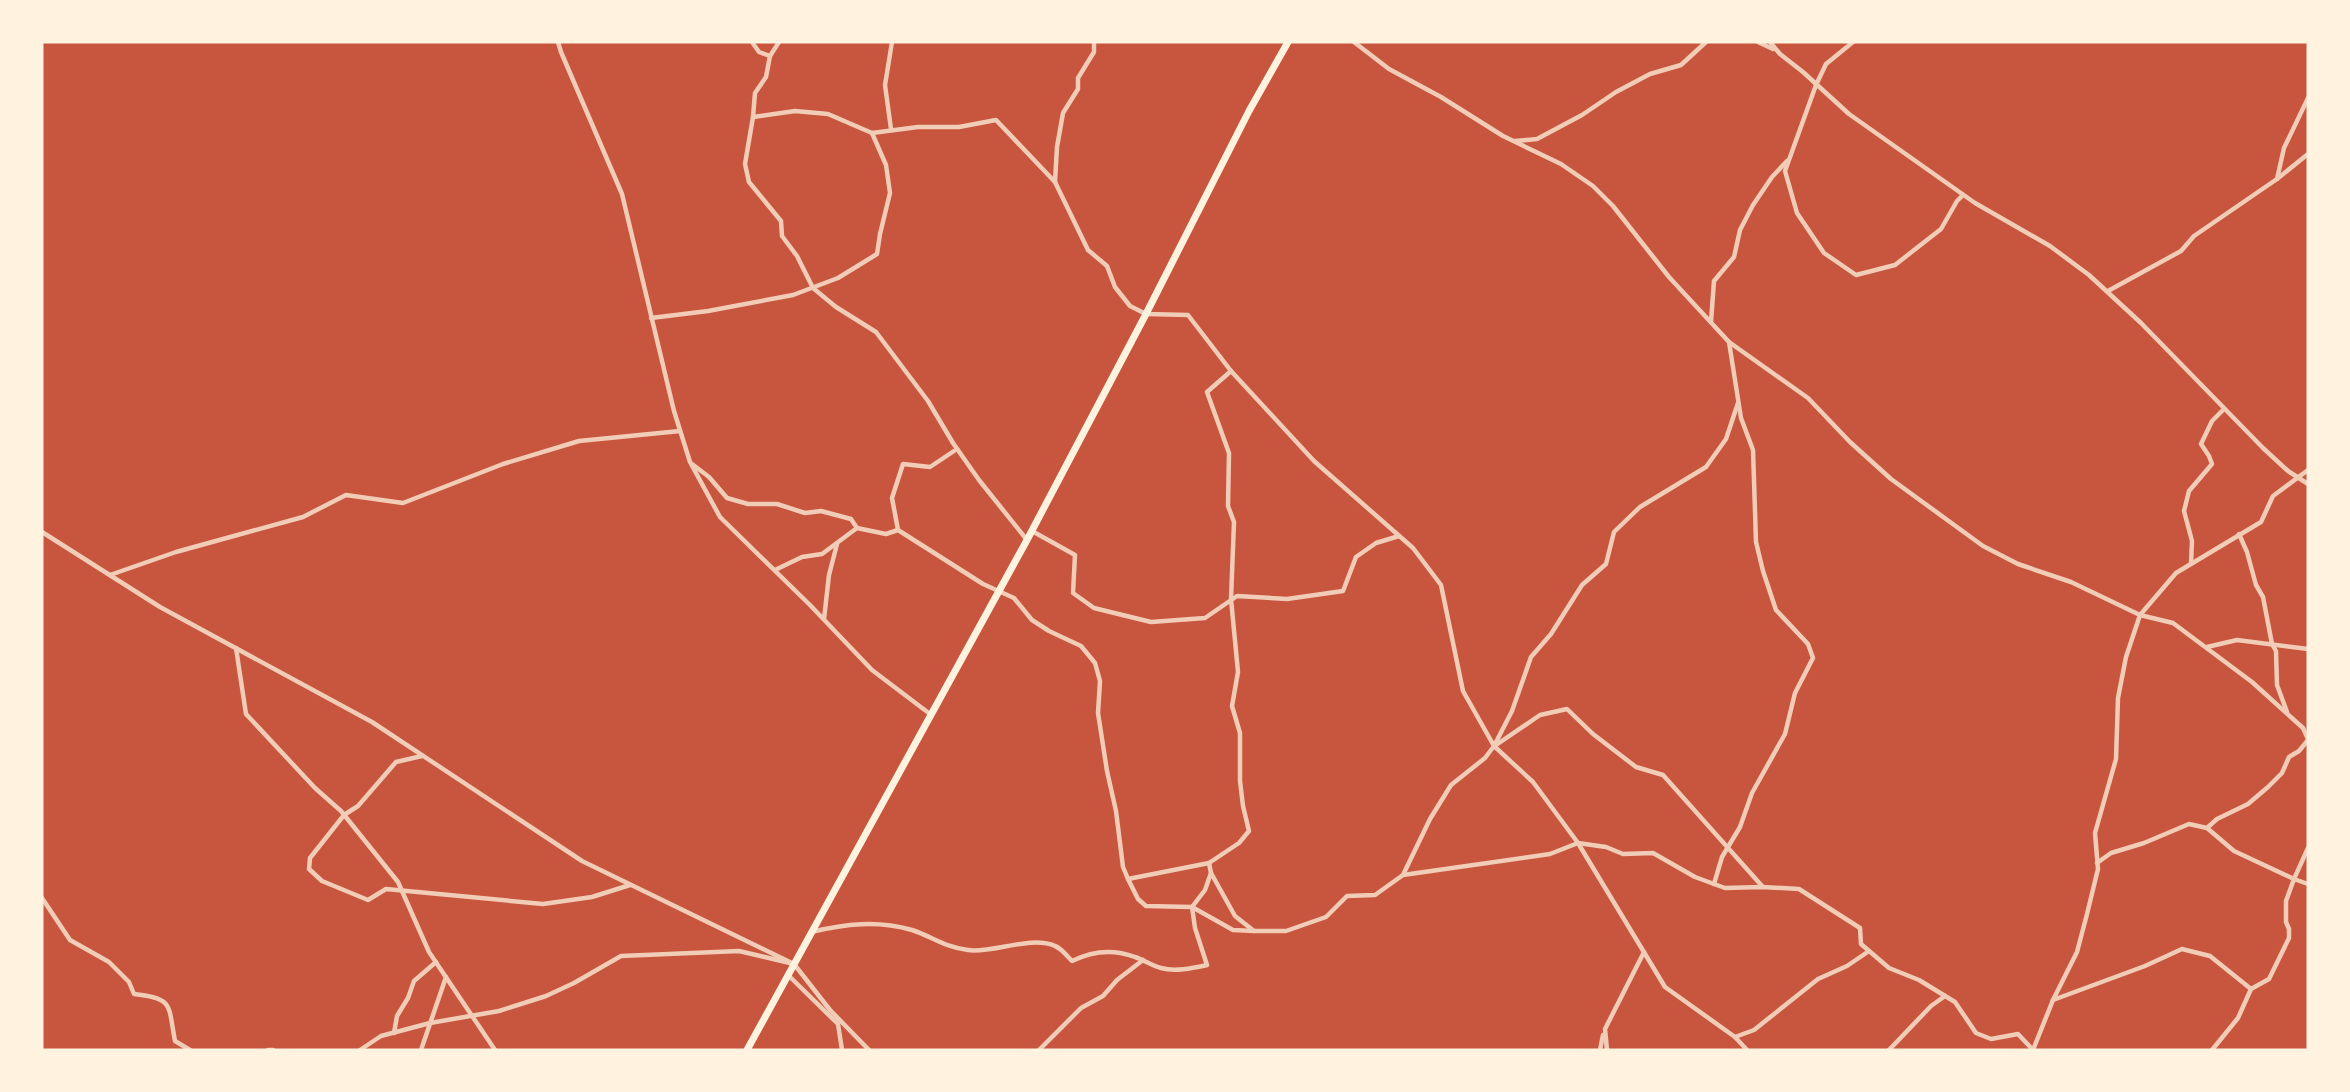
<svg xmlns="http://www.w3.org/2000/svg" width="2350" height="1092" viewBox="0 0 2350 1092" font-family="Jost,sans-serif">
<style>
.lines{fill:none;stroke-linecap:round;stroke-linejoin:round}
.minor{stroke:#f1ccb7;stroke-width:4.5}
.secondary{stroke:#fff3e0;stroke-width:7}
</style>
<rect width="100%" height="100%" fill="#c8553d"/>
<g class="lines">
<!-- minor -->
<g class="minor">
<path d="M558,42L561,52L622,194L674,411L690,462L720,517L810,605L872,670L930,714"/>
<path d="M752,42L759,52L770,56L766,77L755,93L753,117L745,164L749,182L781,221L782,236L797,256L813,288L836,307L876,332L928,401L953,443L979,480L1027,540"/>
<path d="M1094,42V52L1078,78V89L1063,113L1057,147L1055,182L1088,250L1107,266L1115,287L1130,306L1146,314L1188,315L1231,371L1314,461L1413,548L1441,585L1463,691L1494,746L1533,782L1578,843L1665,987L1735,1037L1747,1050"/>
<path d="M1354,42L1389,69L1441,97L1503,136L1561,164L1593,186L1613,206L1669,277L1729,342L1741,418L1753,450L1756,542L1763,571L1776,610L1808,644L1813,658L1795,693L1785,734L1752,793L1740,827L1722,857L1714,884"/>
<path d="M1758,42L1773,49"/>
<path d="M1770,42L1780,54L1803,72L1849,114L1975,203L2050,246L2089,275L2141,323L2263,448L2288,471L2308,484"/>
<path d="M1853,42L1826,64L1816,85L1785,171L1797,213L1824,253L1856,275L1895,265L1941,229L1957,201L1963,195"/>
<path d="M770,56L779,42"/>
<path d="M753,117L795,111L828,114L872,133L918,127H959L996,120L1055,182"/>
<path d="M891,129L885,85L892,42"/>
<path d="M1515,141L1537,139L1582,115L1616,92L1650,74L1681,65L1706,42"/>
<path d="M2277,179L2284,148L2308,98"/>
<path d="M2108,291L2181,251L2194,236L2277,179L2308,154"/>
<path d="M651,318L708,311L793,295L838,278L877,254L880,234L890,193L886,165L872,133"/>
<path d="M1711,322L1714,281L1734,257L1740,230L1753,205L1772,177L1787,161"/>
<path d="M1729,342L1808,398L1850,442L1891,479L1983,546L2018,564L2071,582L2140,615L2173,623L2252,682L2303,728L2308,739"/>
<path d="M692,464L709,477L727,498L748,504H777L805,513L821,511L851,519L857,528"/>
<path d="M898,530L892,498L903,464L930,467L957,449"/>
<path d="M1032,531L1075,555L1073,593L1094,608L1151,622L1205,618L1237,596L1287,599L1343,591L1356,557L1376,543L1399,536"/>
<path d="M42,532L160,607L372,722L582,861L794,964L739,951L621,956L574,983L546,996L499,1011L430,1023L381,1036L360,1050"/>
<path d="M2239,534L2247,552L2256,585L2263,597L2272,644L2276,651L2277,685L2287,712"/>
<path d="M2191,563L2192,541L2184,511L2189,491L2212,464L2209,456L2201,444L2212,421L2224,409"/>
<path d="M775,570L802,557L822,554L857,528L886,534L898,530L983,584L1014,598L1032,620L1049,631L1081,646L1095,663L1100,681L1098,713L1107,771L1116,811L1123,867L1128,879L1209,863L1211,873L1235,916L1254,931H1286L1326,917L1347,896L1375,895L1403,875L1550,854L1578,843L1606,847L1623,854L1653,853L1695,877L1725,888L1762,887L1799,889L1860,928L1861,944L1889,968L1919,980L1955,1002L1976,1033L1991,1039L2018,1034L2033,1050L2053,1000L2077,952L2087,914L2098,869L2095,833L2116,759L2118,698L2126,657L2140,615L2176,573L2261,522L2273,496L2308,470"/>
<path d="M110,575L176,552L303,517L346,495L403,503L503,464L579,441L680,431"/>
<path d="M824,619L829,575L837,544"/>
<path d="M2207,647L2237,640L2308,649"/>
<path d="M236,648L246,714L315,788L341,811L398,882L429,952L495,1050"/>
<path d="M1496,745L1540,715L1567,709L1593,734L1636,767L1663,775L1762,886"/>
<path d="M422,756L396,762L358,806L344,815L310,858L309,869L322,881L368,900L386,889L543,904L592,897L630,885"/>
<path d="M2207,828L2217,819L2248,804L2268,787L2282,773L2289,757L2299,751L2308,740"/>
<path d="M1209,863L1239,843L1249,831L1243,806L1240,781V733L1232,706L1238,672L1231,599L1234,522L1228,506L1229,453L1207,392L1231,371"/>
<path d="M2097,863L2111,853L2144,843L2189,824L2207,828L2234,851L2294,879L2308,848"/>
<path d="M1403,875L1430,819L1451,785L1485,758L1494,746L1512,711L1531,657L1551,634L1582,585L1606,564L1614,532L1640,507L1706,467L1726,439L1738,403"/>
<path d="M1128,879L1138,899L1146,906L1192,907L1233,930L1254,931"/>
<path d="M42,898L70,940L109,962L129,982L134,994C174,998 168,1005 175,1041L190,1050"/>
<path d="M811,932C845,924 877,920 912,930C933,937 944,947 968,950C991,954 1031,935 1055,946C1061,948 1067,956 1072,961C1092,951 1114,949 1135,957C1144,960 1152,966 1161,968C1175,972 1193,968 1207,965L1195,928L1192,907L1205,890L1211,873"/>
<path d="M794,964L830,1010L869,1050"/>
<path d="M788,975L838,1024L842,1050"/>
<path d="M2251,989L2269,979L2289,938V929L2286,922V901L2294,879L2308,884"/>
<path d="M2053,1000L2145,966L2182,949L2210,956L2251,989L2238,1018L2212,1050"/>
<path d="M394,1033L397,1016L408,998L414,981L436,962"/>
<path d="M1735,1037L1754,1030L1818,979L1847,966L1869,951"/>
<path d="M268,1050H273"/>
<path d="M421,1050L446,977"/>
<path d="M1039,1050L1081,1008L1103,996L1117,980L1143,960"/>
<path d="M1600,1050L1603,1035"/>
<path d="M1607,1050L1605,1029L1644,952"/>
<path d="M1889,1050L1931,1006L1945,996"/>
</g>
<!-- secondary -->
<path class="secondary" d="M747,1050L1027,540L1146,314L1249,111L1288,42"/>
</g>
<!-- border -->
<rect width="2350" height="1092" fill="none" stroke="#fff3e0" stroke-width="87"/>
</svg>
